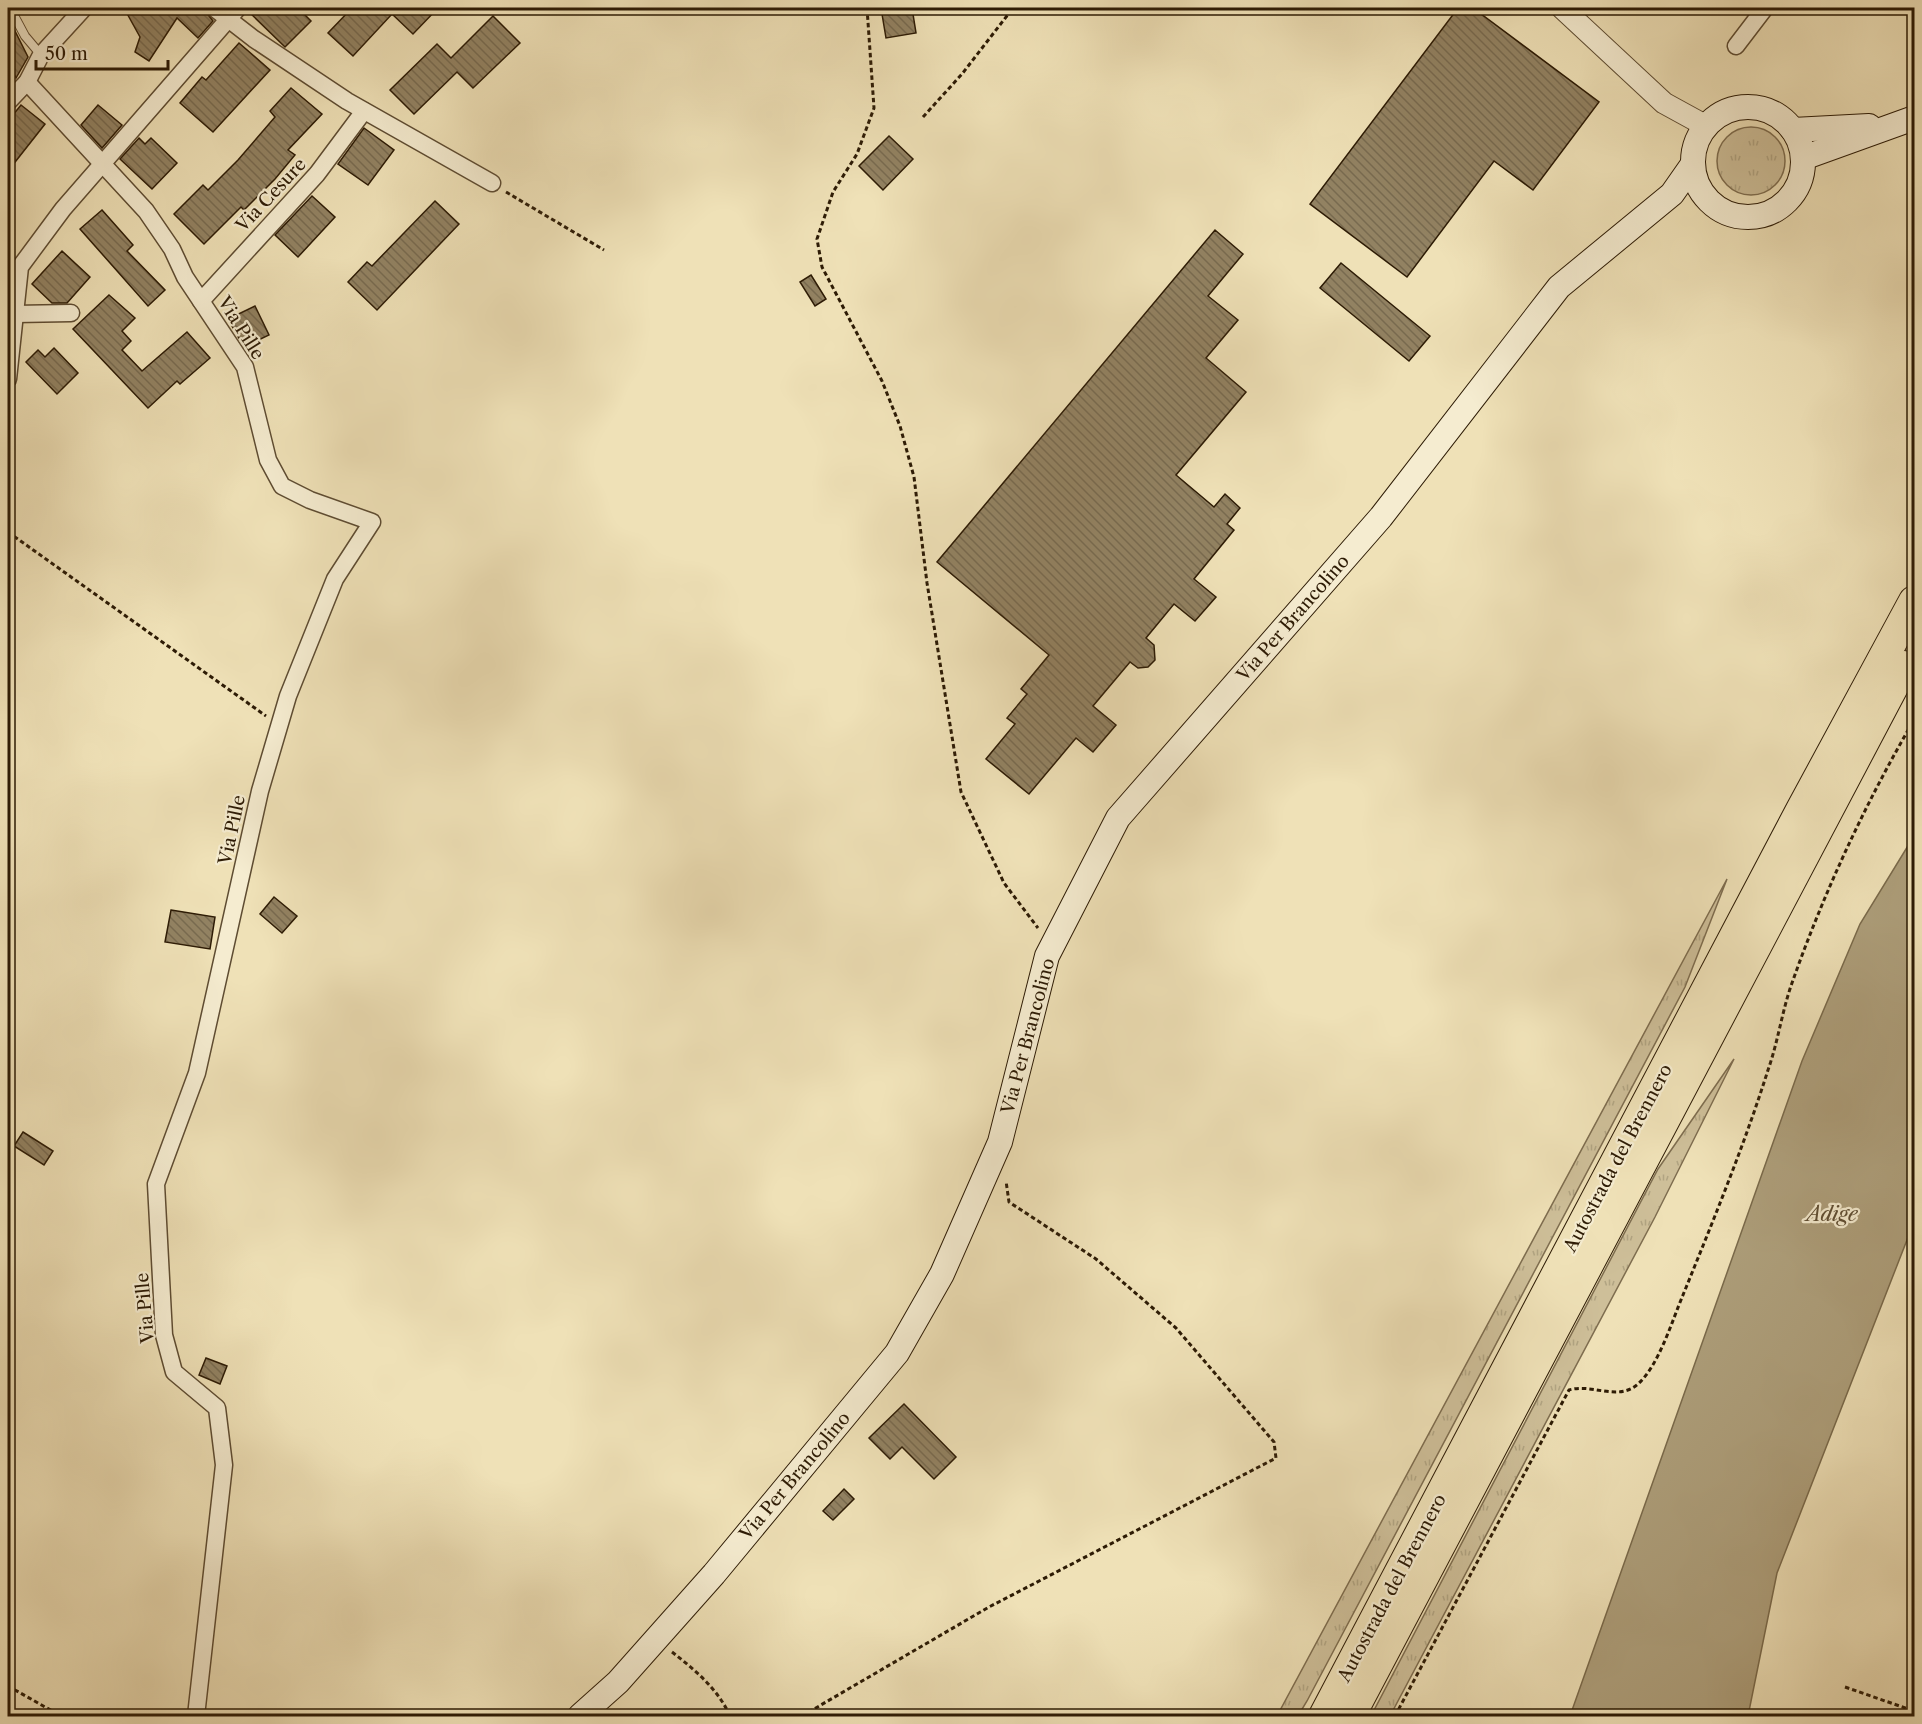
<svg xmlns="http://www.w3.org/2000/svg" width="1922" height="1724" viewBox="0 0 1922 1724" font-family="'Libre Caslon Text',serif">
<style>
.grass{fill:url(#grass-tufts);stroke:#7e6d4f;stroke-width:1.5}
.water{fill:#ad9e7a;stroke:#7a6a4b;stroke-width:1.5}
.building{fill:url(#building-back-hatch);stroke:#2d1b05;stroke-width:1.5}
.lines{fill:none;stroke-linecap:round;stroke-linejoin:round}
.service-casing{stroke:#5e4c32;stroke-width:10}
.minor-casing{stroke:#5e4c32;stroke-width:19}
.tertiary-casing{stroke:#5e4c32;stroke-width:23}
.secondary-casing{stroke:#2d1b05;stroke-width:26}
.motorway-casing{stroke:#2d1b05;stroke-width:32}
.path{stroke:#2d1b05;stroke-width:3;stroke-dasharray:4.5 3;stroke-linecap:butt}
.service{stroke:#f5ecd0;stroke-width:8}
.minor{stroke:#f5ecd0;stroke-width:16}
.tertiary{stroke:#f5ecd0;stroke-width:21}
.secondary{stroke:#f5ecd0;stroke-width:24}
.motorway{stroke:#efe1b7;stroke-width:30}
.labels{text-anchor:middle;stroke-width:4.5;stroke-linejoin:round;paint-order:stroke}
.street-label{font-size:18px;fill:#2d1b05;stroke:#f5ecd0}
.water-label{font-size:20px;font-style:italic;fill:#604f34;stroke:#f5ecd0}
</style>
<defs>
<pattern id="grass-tufts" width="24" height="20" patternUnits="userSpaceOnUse" patternTransform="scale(1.5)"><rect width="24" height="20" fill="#cebf99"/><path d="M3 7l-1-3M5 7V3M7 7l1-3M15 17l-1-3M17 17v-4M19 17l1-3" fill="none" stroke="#b1a482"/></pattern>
<pattern id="building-back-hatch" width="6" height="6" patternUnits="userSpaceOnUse" patternTransform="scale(1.5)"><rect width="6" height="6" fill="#928262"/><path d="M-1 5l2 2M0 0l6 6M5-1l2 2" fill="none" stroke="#786a4f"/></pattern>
</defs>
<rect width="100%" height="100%" fill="#efe1b7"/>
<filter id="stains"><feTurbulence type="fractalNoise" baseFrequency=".00333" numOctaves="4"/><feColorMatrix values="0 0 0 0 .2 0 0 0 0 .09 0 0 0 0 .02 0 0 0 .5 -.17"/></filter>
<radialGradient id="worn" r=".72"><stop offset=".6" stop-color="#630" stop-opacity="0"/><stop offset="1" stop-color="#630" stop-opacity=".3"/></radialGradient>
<!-- grass -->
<g class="grass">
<circle cx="1751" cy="161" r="34"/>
<path d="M1727,879L1685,987L1307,1701L1298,1716H1277Z"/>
<path d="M1734,1059L1655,1217L1390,1716H1371L1658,1169Z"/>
</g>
<!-- water -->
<path class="water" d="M1914,836V1222L1777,1573L1748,1716H1570L1802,1061L1860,924Z"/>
<!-- building -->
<g class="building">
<path d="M124,8H203L213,21L198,38L177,18L149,61L135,52L140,37Z"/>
<path d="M248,8H298L311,21L285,47L248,11Z"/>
<path d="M352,8H438L413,34L392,14L353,56L328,33Z"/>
<path d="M881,8H912L916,33L886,38Z"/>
<path d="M1458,8H1473L1599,102L1533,190L1494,161L1407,277L1310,204Z"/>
<path d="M493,16L520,43L473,88L457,72L414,114L390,90L437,44L451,58Z"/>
<path d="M8,17L28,57L16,78L8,61Z"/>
<path d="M239,43L270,70L213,132L180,103L202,77L206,80Z"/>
<path d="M291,88L322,114L288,150L295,155L275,179L244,210L241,207L204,244L174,214L203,185L208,190L238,160L275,117L270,111Z"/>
<path d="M21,105L45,124L8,171V121Z"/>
<path d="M98,105L122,125L102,148L81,125Z"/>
<path d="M364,128L394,150L368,185L338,164Z"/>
<path d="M889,136L913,159L883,190L859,166Z"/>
<path d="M139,138L145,144L151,138L177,163L152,189L120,159Z"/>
<path d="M312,196L335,217L298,257L275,235Z"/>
<path d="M435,201L459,224L377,310L348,282L367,262L372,266Z"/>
<path d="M102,210L133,245L127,251L165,290L148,306L80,229Z"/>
<path d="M1215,230L1243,254L1208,296L1238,320L1206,358L1246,392L1176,475L1214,507L1225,494L1240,508L1227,524L1234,530L1194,579L1216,597L1195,621L1174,604L1146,638L1154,645L1155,660L1148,667L1138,668L1130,662L1093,706L1116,725L1093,752L1076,738L1029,794L986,759L1015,724L1007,718L1027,694L1021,689L1049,655L937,562Z"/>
<path d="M62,251L90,277L67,303H52L32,284Z"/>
<path d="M1341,263L1430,336L1409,361L1320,288Z"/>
<path d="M811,275L826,299L815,306L800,282Z"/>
<path d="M109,295L135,318L122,331L131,341L122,350L142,371L187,332L210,358L180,384L177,381L148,408L73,329Z"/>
<path d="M255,306L269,335L244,347L228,319Z"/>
<path d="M54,348L78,373L57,394L26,362L38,350L45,357Z"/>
<path d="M274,897L297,916L282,933L260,914Z"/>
<path d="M171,910L215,917L210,949L165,942Z"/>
<path d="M23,1132L53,1151L44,1165L14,1146Z"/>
<path d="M206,1358L227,1366L220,1384L199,1375Z"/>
<path d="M904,1404L956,1457L934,1479L902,1447L890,1459L869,1438Z"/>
<path d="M844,1489L854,1499L833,1520L823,1511Z"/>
</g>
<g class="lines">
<defs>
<path id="service" d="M10,8L25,36L41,55"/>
<g id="minor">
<path d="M214,8L254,39L347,101L492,183"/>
<path d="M1736,46L1765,8"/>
<path d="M27,82L146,211L172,249L185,277L245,367L268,460L282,486L310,500L372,522L335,579L288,696L260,791L197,1073L156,1184L164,1335L174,1372L217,1408L224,1465L196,1716"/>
<path d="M8,102L27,82L41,55L84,8"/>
<path d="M201,301L317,174L364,111"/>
<path d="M15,314L71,313"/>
<path d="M8,379L20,267L63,209L238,8"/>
</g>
<path id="tertiary" d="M1562,8L1664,103L1706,126"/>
<g id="secondary">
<circle cx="1748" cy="162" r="55"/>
<path d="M1793,130L1869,126"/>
<path d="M1803,158L1914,118"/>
<path d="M580,1716L618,1682L714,1574L897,1353L942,1274L1000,1142L1047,956L1118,818L1381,517L1559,287L1672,194L1693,164"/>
</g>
<g id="motorway">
<path d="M1324,1716L1801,810L1914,601"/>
<path d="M1350,1716L1904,666"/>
</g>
</defs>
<!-- service casing -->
<use href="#service" class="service-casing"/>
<!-- minor casing -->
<use href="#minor" class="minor-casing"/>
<!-- tertiary casing -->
<use href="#tertiary" class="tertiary-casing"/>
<!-- secondary casing -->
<use href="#secondary" class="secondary-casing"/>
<!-- motorway casing -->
<use href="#motorway" class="motorway-casing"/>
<!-- path -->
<g class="path">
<path d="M867,8L874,108L857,154L833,192L817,239L822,267L882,381L900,426L914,477L927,583L961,792L1004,883L1038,928"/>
<path d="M923,117L962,74L1013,8"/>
<path d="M506,192L604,250"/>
<path d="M8,532L266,716"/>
<path d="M672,1652C695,1670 718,1689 730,1716"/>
<path d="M8,1686L61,1716"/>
<path d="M1845,1687L1914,1711"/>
<path d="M802,1716L989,1607L1276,1458L1274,1442L1176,1328L1096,1259L1009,1202L1006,1181"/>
<path d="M1395,1716L1569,1390C1592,1383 1618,1402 1638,1384C1659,1365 1672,1321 1683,1295C1713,1221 1744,1146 1768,1070C1778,1042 1782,1011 1792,983C1824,892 1866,802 1914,720"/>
</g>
<!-- service -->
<use href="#service" class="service"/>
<!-- minor -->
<use href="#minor" class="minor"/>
<!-- tertiary -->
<use href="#tertiary" class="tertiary"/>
<!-- secondary -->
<use href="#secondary" class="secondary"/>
<!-- motorway -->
<use href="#motorway" class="motorway"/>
</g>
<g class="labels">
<!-- street labels -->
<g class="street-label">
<text transform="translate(271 195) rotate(-47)" y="6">Via Cesure</text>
<text transform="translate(241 328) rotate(58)" y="6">Via Pille</text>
<text transform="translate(1293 618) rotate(-49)" y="6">Via Per Brancolino</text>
<text transform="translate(232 830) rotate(-78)" y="6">Via Pille</text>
<text transform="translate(1028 1036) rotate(-75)" y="6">Via Per Brancolino</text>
<text transform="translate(1618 1158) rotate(-62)" y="6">Autostrada del Brennero</text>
<text transform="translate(145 1308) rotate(-95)" y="6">Via Pille</text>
<text transform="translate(795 1476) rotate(-50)" y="6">Via Per Brancolino</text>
<text transform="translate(1392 1588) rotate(-62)" y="6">Autostrada del Brennero</text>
</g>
<!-- water labels -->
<g class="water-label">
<text x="1832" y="1221">Adige</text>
</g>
</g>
<!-- margin -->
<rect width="1922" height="1724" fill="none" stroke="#efe1b7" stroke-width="30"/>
<rect x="9" y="9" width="1904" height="1706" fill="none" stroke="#2d1b05" stroke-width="3"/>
<rect x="15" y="15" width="1892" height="1694" fill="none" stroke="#2d1b05" stroke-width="1.5"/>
<!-- scale -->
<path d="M36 60v9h132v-9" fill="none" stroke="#2d1b05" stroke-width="3"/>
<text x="45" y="60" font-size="18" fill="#2d1b05" stroke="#f5ecd0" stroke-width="4.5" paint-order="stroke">50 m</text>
<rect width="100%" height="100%" filter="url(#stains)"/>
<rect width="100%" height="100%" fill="url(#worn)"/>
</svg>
